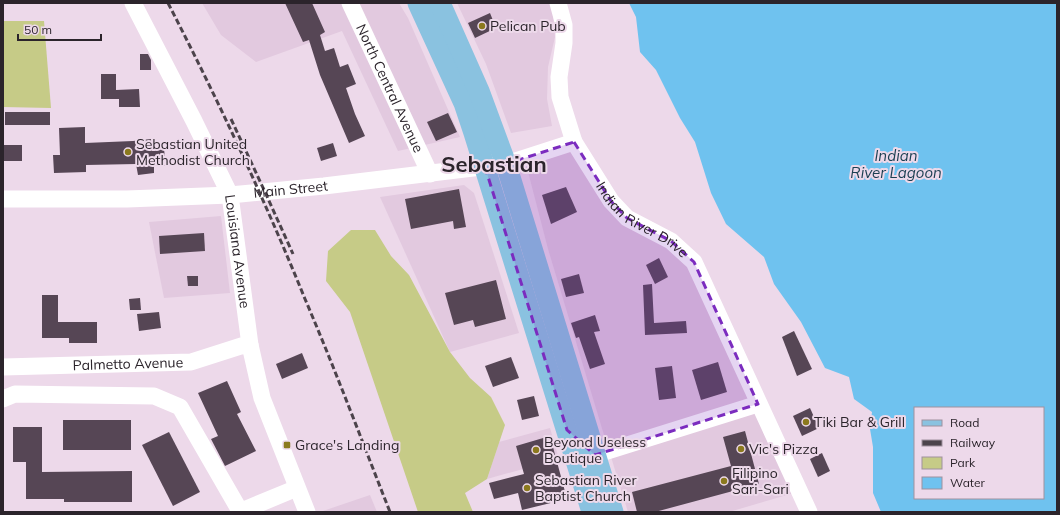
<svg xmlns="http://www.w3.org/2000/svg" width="1060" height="515" viewBox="0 0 1060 515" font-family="Mulish,sans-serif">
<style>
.built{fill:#e2c9df}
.green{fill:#c6cb87}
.water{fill:#6fc2ef;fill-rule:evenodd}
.building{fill:#564655}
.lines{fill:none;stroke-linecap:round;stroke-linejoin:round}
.minor{stroke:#fff;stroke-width:17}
.major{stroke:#8ac2e0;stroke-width:21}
.rail{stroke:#4c434b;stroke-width:3;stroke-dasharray:6 3;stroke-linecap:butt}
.marked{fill:#7b2cbf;fill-opacity:0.2;stroke:#7b2cbf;stroke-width:3;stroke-dasharray:8 5;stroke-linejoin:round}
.poi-dot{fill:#8b791e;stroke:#edd9ea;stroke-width:1.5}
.labels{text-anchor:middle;stroke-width:4;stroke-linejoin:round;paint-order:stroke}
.poi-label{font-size:14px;fill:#2b242b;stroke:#edd9ea;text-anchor:start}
.street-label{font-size:14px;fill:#2b242b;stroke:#edd9ea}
.water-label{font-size:15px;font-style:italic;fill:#1a3f52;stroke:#edd9ea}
.town-label{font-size:22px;font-weight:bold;fill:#2b242b;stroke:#edd9ea}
</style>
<rect width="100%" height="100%" fill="#edd9ea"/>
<!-- built -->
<g class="built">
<path d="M202,3H399L408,18L460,137L398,151L342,31L256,62L221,35Z"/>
<path d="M457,3H552L555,37L548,67L547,99L552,126L511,133L486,64Z"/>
<path d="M572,149L607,206L668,246L689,266L750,400L607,445L548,249L526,164Z"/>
<path d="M464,185L474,193L519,333L450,352L380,197Z"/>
<path d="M221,216L230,293L164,298L149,222Z"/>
<path d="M756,411L794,493L729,512H628L611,457Z"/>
<path d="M550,428L559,459L487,479L499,442Z"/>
<path d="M370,495L377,512H320Z"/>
</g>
<!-- green -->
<g class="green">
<path d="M3,21H44L51,108L3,107Z"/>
<path d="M351,230H375L391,256L409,275L450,352L470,378L491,397L505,425L487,479L465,493L473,512H418L350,312L326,281L328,251Z"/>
</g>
<!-- water -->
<path class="water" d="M629,3H1057V512H881L873,493V447L870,429L872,412L854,399L849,377L825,368L801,322L774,284L764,257L726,224L711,193L695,142L680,118L656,70L640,52L636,17ZM915,408H1043V498H915Z"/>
<!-- building -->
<g class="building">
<path d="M285,3H312L325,32L320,35L325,51L334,48L340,67L348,64L356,84L346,88L355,114L365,136L349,143L320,75L309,40L303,42Z"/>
<path d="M490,13L496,28L475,38L468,23Z"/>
<path d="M140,54H148L151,60V70H140Z"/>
<path d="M101,74H116V90L139,89L140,107H119V99H101Z"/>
<rect x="5" y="112" width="45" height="13"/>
<path d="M448,113L457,132L436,141L427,122Z"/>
<path d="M85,127V143L133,141L151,139L152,151L164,149L166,166H154V173L138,175L136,164L86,165V172L54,173L53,155H60L59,128Z"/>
<path d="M333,143L337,156L321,161L317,148Z"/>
<rect x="3" y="145" width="19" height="16"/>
<path d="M566,187L577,212L551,224L542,195Z"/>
<path d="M459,189L466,227L454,229L453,221L411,229L405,199Z"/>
<path d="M204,233L205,251L160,254L159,236Z"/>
<path d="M659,258L668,277L655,284L646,265Z"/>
<path d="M579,274L584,293L566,297L561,279Z"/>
<path d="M187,276H198V286H188Z"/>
<path d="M496,280L506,319L475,327L473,320L454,325L445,293Z"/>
<path d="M652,284L654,323L686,321L687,333L645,335L643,285Z"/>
<path d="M42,295H58V322H97V343H69V338H42Z"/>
<path d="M140,298L141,310H130L129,299Z"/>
<path d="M159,312L161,328L139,331L137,314Z"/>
<path d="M595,315L600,331L594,332L605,364L590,369L579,337L576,338L571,323Z"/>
<path d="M794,331L812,369L797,376L782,337Z"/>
<path d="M302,353L308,368L282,379L276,364Z"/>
<path d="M511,357L519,378L493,387L485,366Z"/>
<path d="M718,362L727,392L701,400L692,370Z"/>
<path d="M672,366L676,398L659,400L655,368Z"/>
<path d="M227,381L241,412L237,414L256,451L225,466L211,439L218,436L198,393Z"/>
<path d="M534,396L539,416L522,420L517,400Z"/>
<path d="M810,408L819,428L802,436L793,416Z"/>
<rect x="63" y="420" width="68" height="30"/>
<path d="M13,427H42V472L132,471V502H64V499H26V462H13Z"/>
<path d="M745,431L759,484L655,512H637L632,492L731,466L723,437Z"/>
<path d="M169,432L200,492L173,506L142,445Z"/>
<path d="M550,436L567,499L522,510L518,493L494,499L489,483L524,474L516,446Z"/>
<path d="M822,453L830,471L818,477L810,459Z"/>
</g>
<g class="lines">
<!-- minor -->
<g class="minor">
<path id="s1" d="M133,3L194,121L230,195L250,345L262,398L307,512"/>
<path id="s2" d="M350,3L430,174"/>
<path id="s3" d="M558,3L564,25V43L559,77L560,97L574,142L611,201L627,218L671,241L694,262L809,512"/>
<path id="s4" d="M3,199H127L230,195L324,186L506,164L574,142"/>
<path id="s5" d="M3,367L191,362L241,346L250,345"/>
<path d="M3,399L15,394L154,396L180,407L240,511"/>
<path d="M595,455L758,404"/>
<path d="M239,512L297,488"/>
</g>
<!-- major -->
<g class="major">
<path d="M418,3L464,103L474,133L592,512"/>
<path d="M440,3L479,91L506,164L613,512"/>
</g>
<!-- rail -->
<g class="rail">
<path d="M168,3C218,100 264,198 305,299C335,369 362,441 390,512"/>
<path d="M231,119L265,192L293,254"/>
</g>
</g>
<!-- marked area -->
<path class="marked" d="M574,142L611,201L627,218L671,241L694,262L758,404L595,455L567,430L485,167L506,164Z"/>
<!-- markers -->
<g class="poi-dot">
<circle cx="482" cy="26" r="4"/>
<circle cx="128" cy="152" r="4"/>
<circle cx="806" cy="422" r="4"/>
<rect x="283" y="441" width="8" height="8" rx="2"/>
<circle cx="741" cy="449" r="4"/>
<circle cx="536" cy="450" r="4"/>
<circle cx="724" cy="481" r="4"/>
<circle cx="527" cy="488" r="4"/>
</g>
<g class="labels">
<!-- poi labels -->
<g class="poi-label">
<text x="490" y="31">Pelican Pub</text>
<text x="136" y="149">Sebastian United<tspan x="136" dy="16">Methodist Church</tspan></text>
<text x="814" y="427">Tiki Bar &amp; Grill</text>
<text x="544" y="447">Beyond Useless<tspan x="544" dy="16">Boutique</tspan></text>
<text x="295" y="450">Grace's Landing</text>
<text x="749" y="454">Vic's Pizza</text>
<text x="732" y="478">Filipino<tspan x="732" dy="16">Sari-Sari</tspan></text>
<text x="535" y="485">Sebastian River<tspan x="535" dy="16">Baptist Church</tspan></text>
</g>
<!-- street labels -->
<g class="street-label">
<text dy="5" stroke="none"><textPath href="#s2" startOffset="94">North Central Avenue</textPath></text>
<text dy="5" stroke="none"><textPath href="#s4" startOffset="288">Main Street</textPath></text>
<text dy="5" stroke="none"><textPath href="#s3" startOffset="248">Indian River Drive</textPath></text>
<text dy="5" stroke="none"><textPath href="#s1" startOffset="272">Louisiana Avenue</textPath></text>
<text dy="5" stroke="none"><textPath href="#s5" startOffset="125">Palmetto Avenue</textPath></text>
</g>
<!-- water labels -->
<g class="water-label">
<text x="896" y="161">Indian<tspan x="896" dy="17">River Lagoon</tspan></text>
</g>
<!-- town labels -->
<g class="town-label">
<text x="494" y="172">Sebastian</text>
</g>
</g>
<!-- border -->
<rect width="1060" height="515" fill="none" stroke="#2b242b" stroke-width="8"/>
<!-- legend -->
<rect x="914" y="407" width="130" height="92" fill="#edd9ea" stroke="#9f919e"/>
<rect x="922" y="420" width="20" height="6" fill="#8ac2e0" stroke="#9f919e"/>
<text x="950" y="427" font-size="12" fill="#2b242b">Road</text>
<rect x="922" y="440" width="20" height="6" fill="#4c434b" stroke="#9f919e"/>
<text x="950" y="447" font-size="12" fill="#2b242b">Railway</text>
<rect x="922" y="457" width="20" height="12" fill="#c6cb87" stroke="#9f919e"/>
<text x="950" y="467" font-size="12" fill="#2b242b">Park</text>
<rect x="922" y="477" width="20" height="12" fill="#6fc2ef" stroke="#9f919e"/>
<text x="950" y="487" font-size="12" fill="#2b242b">Water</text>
<!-- scale -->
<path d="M18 34v6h83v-6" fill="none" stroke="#2b242b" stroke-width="2"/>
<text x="24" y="34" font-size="12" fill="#2b242b" stroke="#edd9ea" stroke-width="3" paint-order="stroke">50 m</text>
</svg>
